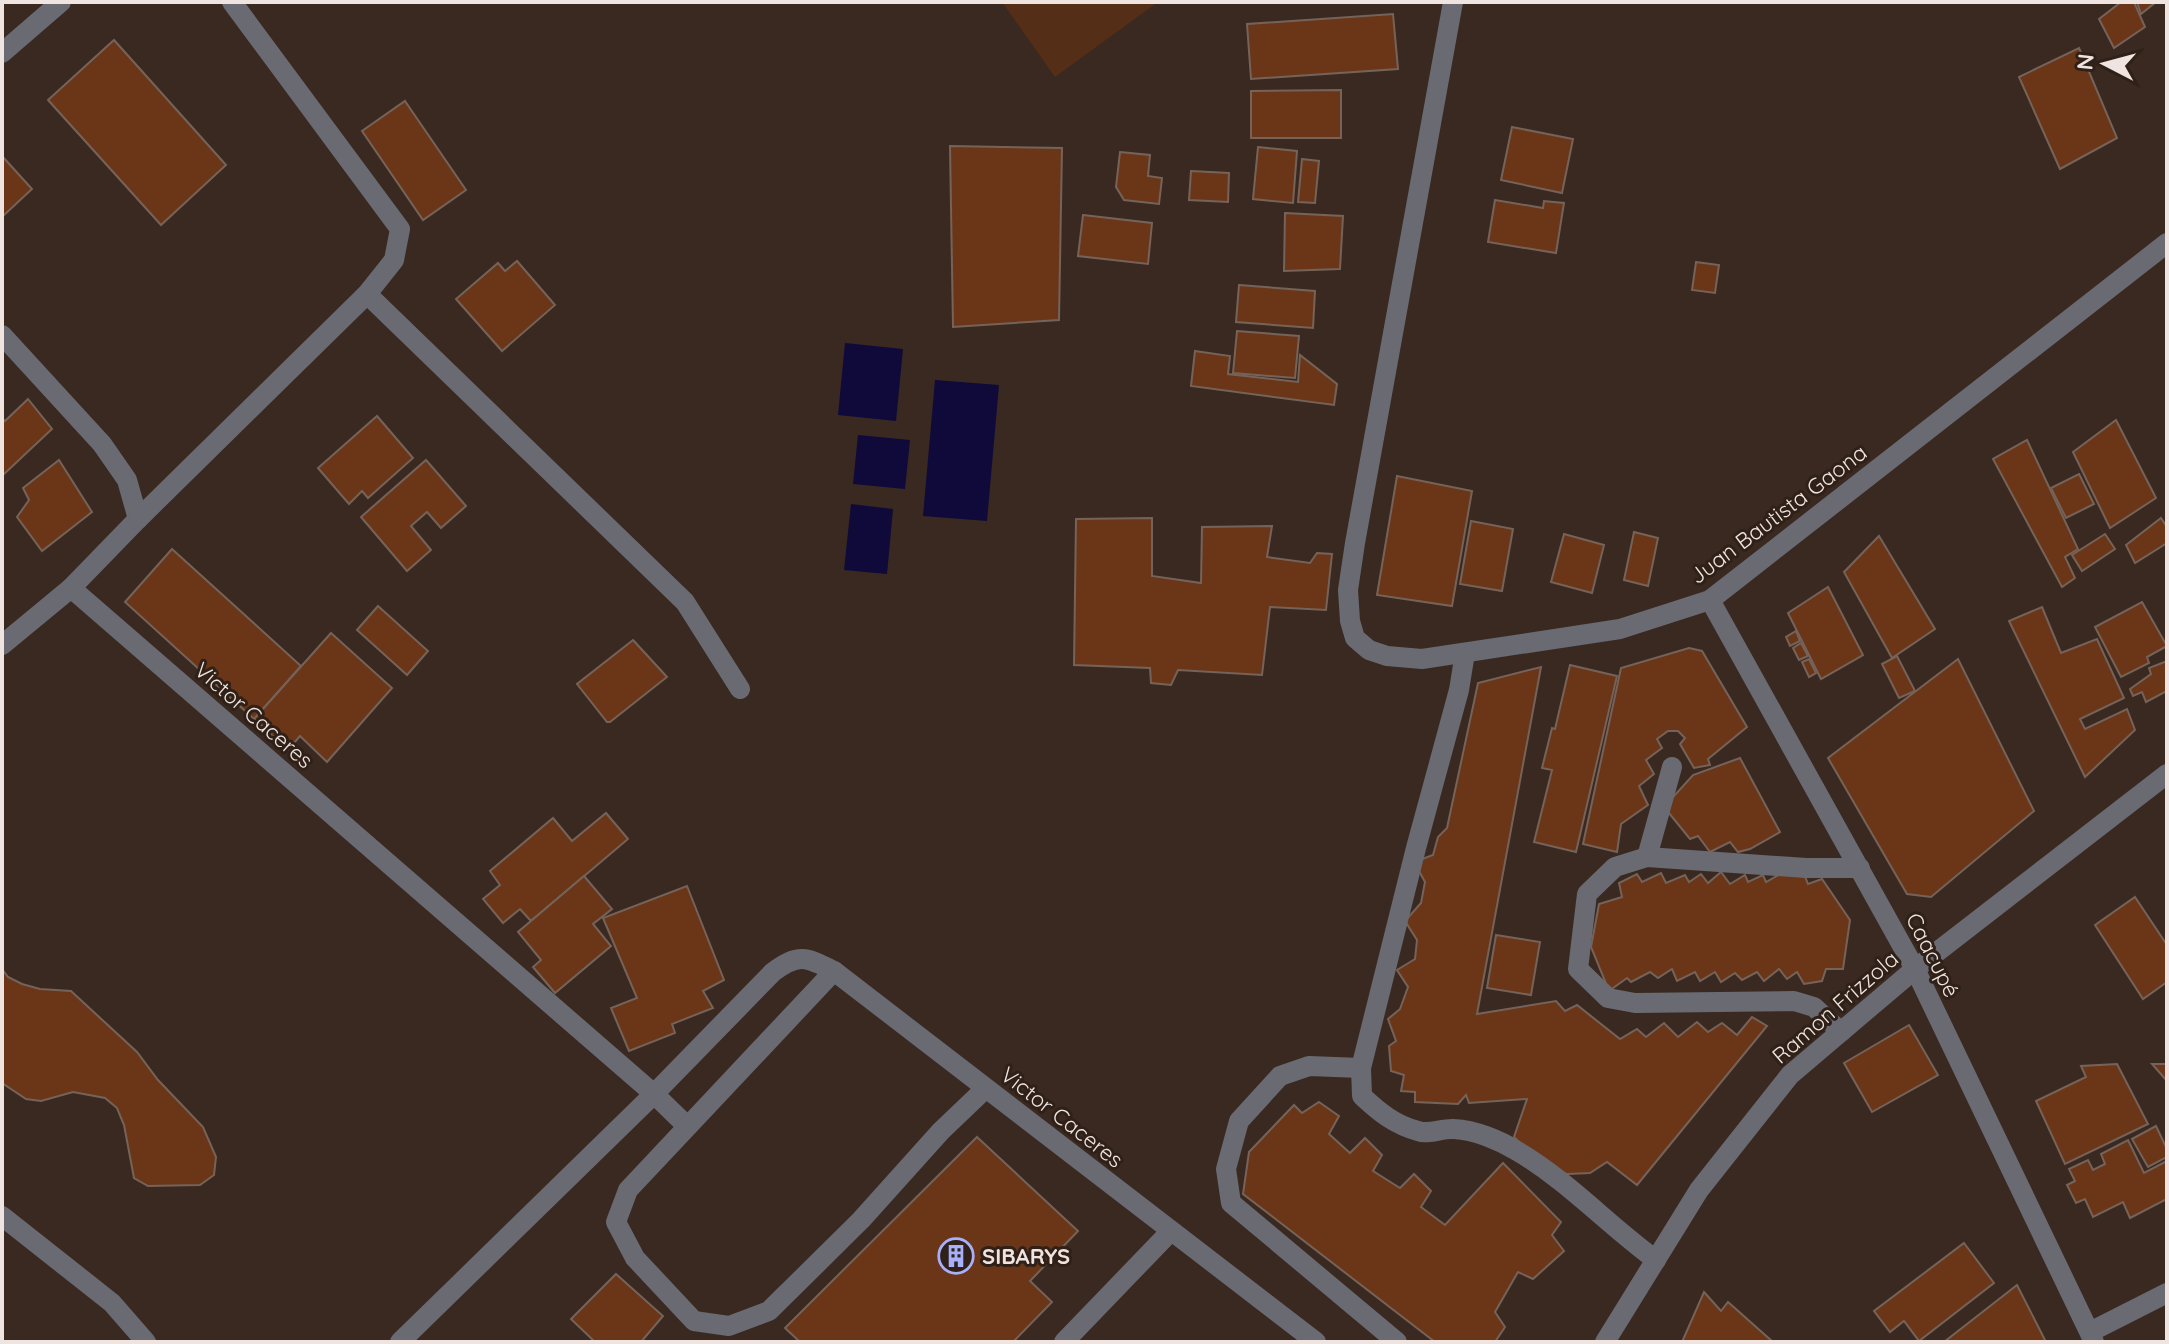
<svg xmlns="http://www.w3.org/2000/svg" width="2169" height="1344" viewBox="0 0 2169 1344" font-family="Quicksand,sans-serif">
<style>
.green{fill:#552e18}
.water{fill:#0f0a3a}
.building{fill:#6b3617;stroke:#75635a;stroke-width:2}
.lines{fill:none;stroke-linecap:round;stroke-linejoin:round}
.minor{stroke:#696a72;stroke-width:20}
.labels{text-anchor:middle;stroke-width:6;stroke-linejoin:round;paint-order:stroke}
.street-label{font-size:22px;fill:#efe4df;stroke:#2f2018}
.poi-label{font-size:22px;font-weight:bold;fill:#efe4df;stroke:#2f2018;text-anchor:start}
</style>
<rect width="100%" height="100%" fill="#392921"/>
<!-- green -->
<path class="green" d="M1002,2H1158L1055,77Z"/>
<!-- water -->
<g class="water">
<path d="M845,343L903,349L896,421L838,415Z"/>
<path d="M935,380L999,385L987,521L923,516Z"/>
<path d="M858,435L910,440L905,489L853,484Z"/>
<path d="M851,504L893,509L887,574L844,570Z"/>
</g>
<!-- building -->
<g class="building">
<path d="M2121,2H2134L2145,27L2114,48L2099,19Z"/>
<path d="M2137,2H2156L2141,14Z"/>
<path d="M1393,14L1398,69L1251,79L1247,24Z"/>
<path d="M114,40L226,165L161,225L48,100Z"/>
<path d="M2079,48L2117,138L2060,169L2019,77Z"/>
<path d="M1341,90V138H1251V91Z"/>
<path d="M405,101L466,190L423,220L362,131Z"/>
<path d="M1512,127L1573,139L1562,193L1501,180Z"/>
<path d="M950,146L1062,148L1059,320L953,327Z"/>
<path d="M1258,147L1297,151L1293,203L1253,199Z"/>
<path d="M1120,152L1150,155L1148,176L1162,178L1159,204L1124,200L1116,187Z"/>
<path d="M2,156L32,189L2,217Z"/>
<path d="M1302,159L1319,161L1315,203L1298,202Z"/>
<path d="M1191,171L1229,173L1228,202L1189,200Z"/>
<path d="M1495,200L1543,208L1544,201L1564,203L1556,253L1488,242Z"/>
<path d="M1285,213L1343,216L1340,269L1284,271Z"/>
<path d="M1083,215L1152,223L1148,264L1078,256Z"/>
<path d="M517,261L555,305L502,351L456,299L498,263L505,271Z"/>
<path d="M1696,262L1719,265L1715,293L1692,290Z"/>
<path d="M1239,285L1315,291L1313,328L1236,322Z"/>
<path d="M1237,331L1299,336L1295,378L1233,373Z"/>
<path d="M1195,351L1230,356L1228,374L1298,382L1300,355L1337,384L1334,405L1191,386Z"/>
<path d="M28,399L52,429L2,476V418L5,421Z"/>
<path d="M377,416L413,458L368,498L362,491L349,504L318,468Z"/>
<path d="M2116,420L2156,498L2110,528L2073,452Z"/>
<path d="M2027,440L2078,549L2065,557L2075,578L2062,587L1993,459Z"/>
<path d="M59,460L92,512L42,551L17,517L29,500L23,488Z"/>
<path d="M426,460L466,506L441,528L427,512L411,526L431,550L407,571L361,517Z"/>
<path d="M2079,474L2094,504L2066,518L2051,488Z"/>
<path d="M1397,476L1472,491L1452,606L1377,595Z"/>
<path d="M1152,518V576L1201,583L1202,527L1272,526L1267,557L1310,563L1317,553L1332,554L1326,610L1270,607L1262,675L1178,670L1171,685L1151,683L1150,668L1074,665L1076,519Z"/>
<path d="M2161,518L2167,527V543L2135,563L2126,545Z"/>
<path d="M1471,521L1513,529L1502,591L1460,584Z"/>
<path d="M1634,532L1658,538L1648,586L1624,580Z"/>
<path d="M1564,534L1604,545L1592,593L1551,582Z"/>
<path d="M2105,534L2115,549L2082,571L2072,555Z"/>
<path d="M1879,536L1935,629L1892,658L1844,572Z"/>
<path d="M172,549L301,666L254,719L125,602Z"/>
<path d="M1828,587L1863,655L1821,679L1788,613Z"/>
<path d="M2142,602L2167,646L2147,657L2149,663L2121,677L2095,627Z"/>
<path d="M378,606L428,651L407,675L357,630Z"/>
<path d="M2042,607L2061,653L2097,639L2124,698L2080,719L2085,729L2127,709L2135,730L2085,777L2009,621Z"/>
<path d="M1796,631L1800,641L1790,646L1786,637Z"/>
<path d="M331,633L392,688L327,762L300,736L288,750L254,719Z"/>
<path d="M633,640L667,677L610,722H607L577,684Z"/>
<path d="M1801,643L1808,656L1799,660L1793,648Z"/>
<path d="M1689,648L1702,651L1747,727L1708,759L1710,765L1694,768L1680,744L1685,738L1678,731H1668L1657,739L1662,748L1646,760L1654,774L1639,786L1648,805L1621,824L1617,852L1583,844L1621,668Z"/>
<path d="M1897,656L1915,691L1899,698L1882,664Z"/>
<path d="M1809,659L1816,673L1809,677L1802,662Z"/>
<path d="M1958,659L2034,811L1931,897L1907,894L1828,758Z"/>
<path d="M2167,661V691L2146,702L2142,692L2133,696L2130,689L2151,674L2149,668Z"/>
<path d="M1570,665L1617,676L1576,852L1534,842L1552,770L1542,768L1552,728L1555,729Z"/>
<path d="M1541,667L1477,1014L1556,1001L1565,1011L1577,1005L1620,1039L1637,1029L1646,1037L1664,1023L1678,1037L1697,1022L1708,1032L1722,1023L1737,1035L1752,1017L1767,1026L1637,1185L1607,1162L1590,1173L1568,1174L1552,1172L1514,1137L1527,1099L1469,1103L1466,1095L1458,1104L1415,1102V1092L1401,1091L1404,1075L1391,1071L1389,1046L1396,1041L1388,1019L1400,1009L1408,987L1397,970L1415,959L1417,940L1405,921L1421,903L1425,882L1414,862L1433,855L1438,837L1447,828L1478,683Z"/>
<path d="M1740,758L1780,832L1750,849L1738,852L1730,842L1710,852L1698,836L1690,839L1664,807L1693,775Z"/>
<path d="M606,813L628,839L531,921L520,909L503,923L483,899L500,885L490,871L553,818L572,841Z"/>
<path d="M1793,867L1804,874L1808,884L1822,879L1850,920L1843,969H1826L1822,981L1804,984L1797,972L1787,979L1779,969L1764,981L1757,972L1742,980L1735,973L1721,982L1715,972L1700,981L1695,972L1677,981L1672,969L1658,978L1650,972L1631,982L1627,978L1609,991L1591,947L1599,904L1622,897L1619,883L1637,874L1642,882L1661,873L1666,883L1685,875L1689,882L1701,874L1708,883L1721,872L1730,884L1745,875L1748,882L1763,875L1766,882Z"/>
<path d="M584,876L612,909L593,924L611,946L555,993L533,967L541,960L518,932Z"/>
<path d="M687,886L724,980L703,991L713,1008L672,1024L675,1033L629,1051L611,1008L637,998L603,918Z"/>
<path d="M2135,897L2167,945V982L2143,999L2095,925Z"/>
<path d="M1496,935L1540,942L1531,995L1487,988Z"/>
<path d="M2,969L8,977L22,984L40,989L71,991L137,1052L158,1080L203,1127L216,1157L214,1175L200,1185L148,1186L134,1178L124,1125L117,1108L105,1098L73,1092L41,1101L26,1099L2,1083Z"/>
<path d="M1909,1025L1938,1075L1872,1112L1844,1063Z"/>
<path d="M2117,1064L2148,1124L2065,1164L2036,1101L2086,1077L2081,1066Z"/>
<path d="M2152,1064H2167V1081Z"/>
<path d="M1319,1102L1339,1116L1329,1134L1350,1153L1365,1138L1382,1155L1373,1171L1400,1188L1414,1174L1431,1191L1421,1207L1445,1225L1503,1163L1561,1222L1552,1235L1564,1251L1533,1279L1518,1272L1495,1312L1505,1327L1495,1342H1435L1243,1194L1249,1152L1294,1105L1302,1113Z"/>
<path d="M2156,1126L2167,1149V1157L2148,1167L2132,1139Z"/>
<path d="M977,1137L1078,1231L1030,1281L1052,1302L1013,1342H800L785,1328Z"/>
<path d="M2128,1140L2144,1173L2167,1161V1199L2130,1218L2123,1202L2093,1217L2085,1199L2076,1203L2067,1185L2075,1181L2069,1169L2088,1160L2093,1170L2105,1164L2101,1154Z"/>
<path d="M1964,1243L1994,1283L1919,1341L1904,1321L1890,1332L1874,1311Z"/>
<path d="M616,1274L663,1316L641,1342H595L571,1319Z"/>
<path d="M2017,1285L2046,1342H1944Z"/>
<path d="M1704,1292L1721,1311L1728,1302L1773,1342H1682Z"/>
</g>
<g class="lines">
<!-- minor -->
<g class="minor">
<path d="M1453,2L1355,543L1348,590L1350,621L1355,638L1369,650L1387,656L1422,659L1620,629L1710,600L2167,243"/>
<path d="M2,53L61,2"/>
<path d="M367,294L685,602L740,689"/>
<path d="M2,335L102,444L127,480L138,519L71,588L2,645"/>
<path d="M138,519L367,294L394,260L400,229L232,2"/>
<path d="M71,588L654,1094L686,1125"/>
<path d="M1710,600L1915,969L2094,1342"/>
<path d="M1465,653L1459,690L1416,848L1361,1068L1362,1096C1379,1112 1395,1125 1418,1131C1429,1135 1442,1128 1454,1129C1475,1130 1499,1140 1517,1151C1568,1181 1608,1225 1656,1260"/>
<path d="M1647,857L1672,767"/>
<path d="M834,971L628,1190L616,1222L635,1258L694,1321L729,1326L769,1311L861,1220L941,1131L985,1089"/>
<path d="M1841,1032L1814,1007L1794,1001L1635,1003L1608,998L1578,969L1587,894L1615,867L1647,857L1806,868H1860"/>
<path d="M1361,1068L1309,1066L1280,1076L1239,1121L1226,1169L1231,1203L1397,1342"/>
<path d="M2,1216L112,1303L146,1342"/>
<path d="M2090,1332L2167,1293"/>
<path d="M400,1342L654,1094L773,972C799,953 806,957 834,971L1316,1342"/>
<path d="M1064,1342L1170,1232"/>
<path d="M1605,1342L1699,1190L1790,1075L1915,969L2167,774"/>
</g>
</g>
<!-- icons -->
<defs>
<symbol id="building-ring" viewBox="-11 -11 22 22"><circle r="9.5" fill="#2f2018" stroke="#a8b0fc" stroke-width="1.5"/><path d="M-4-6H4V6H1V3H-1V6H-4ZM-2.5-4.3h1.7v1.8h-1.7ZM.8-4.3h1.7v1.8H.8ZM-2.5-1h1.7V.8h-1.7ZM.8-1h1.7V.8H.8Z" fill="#a8b0fc"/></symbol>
</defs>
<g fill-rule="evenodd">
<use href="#building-ring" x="936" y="1236" width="40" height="40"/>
</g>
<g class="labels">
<!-- street labels -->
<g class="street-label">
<text transform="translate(1778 514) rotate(-37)" y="8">Juan Bautista Gaona</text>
<text transform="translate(254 715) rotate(41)" y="8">Victor Caceres</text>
<text transform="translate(1933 955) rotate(63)" y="8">Caacupé</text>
<text transform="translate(1835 1007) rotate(-41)" y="8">Ramon Frizzola</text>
<text transform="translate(1062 1117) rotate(38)" y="8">Victor Caceres</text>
</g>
<!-- poi labels -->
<g class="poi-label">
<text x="982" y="1264">SIBARYS</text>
</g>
</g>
<!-- border -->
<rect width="2169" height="1344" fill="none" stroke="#efe4df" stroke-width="8"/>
<!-- north arrow -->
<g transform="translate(2105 64) rotate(276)" stroke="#2f2018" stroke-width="6" paint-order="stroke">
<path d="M0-6L14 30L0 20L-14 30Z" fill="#efe4df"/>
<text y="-12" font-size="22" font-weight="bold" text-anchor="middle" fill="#efe4df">N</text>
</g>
</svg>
